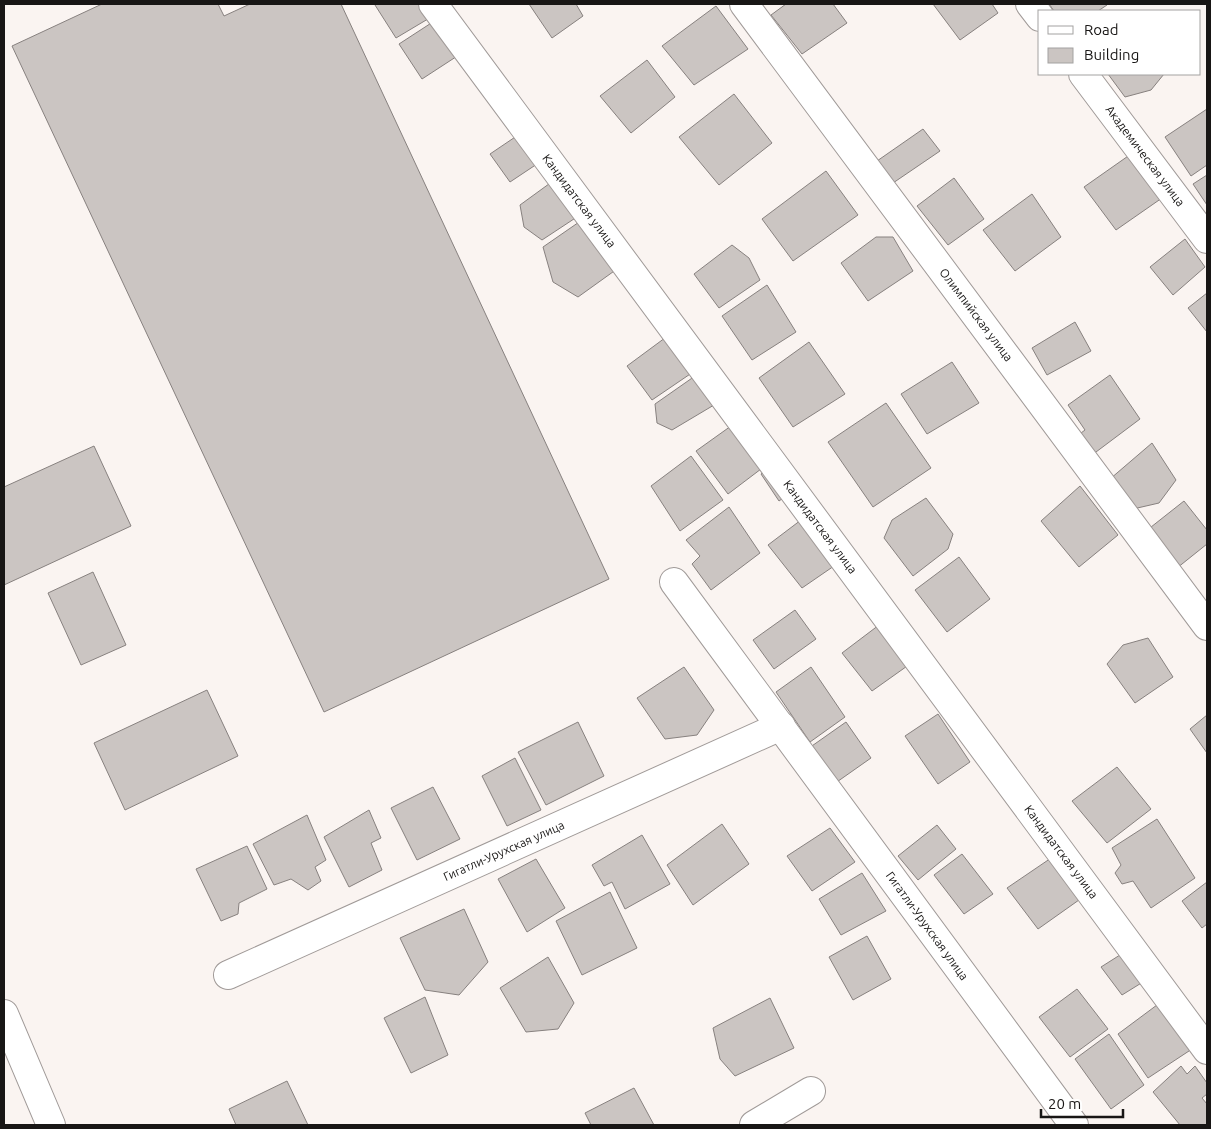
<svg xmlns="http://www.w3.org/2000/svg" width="1211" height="1129" viewBox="0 0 1211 1129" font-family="Ubuntu,sans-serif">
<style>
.building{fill:#cbc5c2;stroke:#87817f}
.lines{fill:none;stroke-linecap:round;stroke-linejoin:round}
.minor-casing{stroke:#a09a98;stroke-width:30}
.minor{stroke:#fff;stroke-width:28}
.labels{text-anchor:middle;stroke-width:4;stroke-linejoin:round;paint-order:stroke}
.street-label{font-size:12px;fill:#181615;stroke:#fff}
</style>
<rect width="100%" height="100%" fill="#faf4f1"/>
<!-- building -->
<g class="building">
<path d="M102,4H218L224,16L250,4H341L609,579L324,712L12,46Z"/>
<path d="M377,4H439L443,10L396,38L375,5Z"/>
<path d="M529,4H576L583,16L552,38Z"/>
<path d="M786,4H833L847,23L802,54L771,15Z"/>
<path d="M933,4H992L998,13L960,40Z"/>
<path d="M1049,4H1107V5L1098,11H1054Z"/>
<path d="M716,6L748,49L694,85L662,46Z"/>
<path d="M442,16L465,51L422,79L399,44Z"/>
<path d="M647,60L675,97L631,133L600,96Z"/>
<path d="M1108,74H1164L1151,90L1125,97Z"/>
<path d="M734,94L772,143L719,185L679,137Z"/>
<path d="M1207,109V165L1191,176L1165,137Z"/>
<path d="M530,127L549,156L510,182L490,154Z"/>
<path d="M923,129L940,151L893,183L877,161Z"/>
<path d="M1131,154L1162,198L1116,230L1084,187Z"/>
<path d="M826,171L858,215L793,261L762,219Z"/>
<path d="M564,173L586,211L542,240L524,227L520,205Z"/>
<path d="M1207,175V205L1193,184Z"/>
<path d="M954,178L984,219L948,245L917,206Z"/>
<path d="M1032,194L1061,237L1015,271L983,230Z"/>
<path d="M582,220L594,246L617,269L578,297L553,282L543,247Z"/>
<path d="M876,237H893L913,271L868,301L841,263Z"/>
<path d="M1185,239L1205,267L1173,295L1150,267Z"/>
<path d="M732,245L749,258L760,280L719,308L694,274Z"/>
<path d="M767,285L796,332L752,360L722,316Z"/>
<path d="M1207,293V332L1188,308Z"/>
<path d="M1075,322L1091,351L1047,375L1032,348Z"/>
<path d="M673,332L699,368L652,400L627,366Z"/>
<path d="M809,342L845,394L793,427L759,378Z"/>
<path d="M952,362L979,403L927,434L901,394Z"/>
<path d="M1110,375L1140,419L1092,455L1077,436L1085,430L1068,405Z"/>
<path d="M695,376L714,405L672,430L657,423L655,404Z"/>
<path d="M886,403L931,468L873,507L828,442Z"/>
<path d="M731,426L761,469L728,494L696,451Z"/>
<path d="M1152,443L1176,480L1159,503L1133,509L1110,479Z"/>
<path d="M94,446L131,526L4,585V487Z"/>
<path d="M691,456L723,500L680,531L651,486Z"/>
<path d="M777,462L796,489L779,501L761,474Z"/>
<path d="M1080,486L1118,535L1079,567L1041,521Z"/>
<path d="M926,498L953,534L948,549L913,576L884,538L892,520Z"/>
<path d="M1184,501L1207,530V544L1177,568L1146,531Z"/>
<path d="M729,507L760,553L711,590L692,564L700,556L686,540Z"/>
<path d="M801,520L834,566L802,588L768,545Z"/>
<path d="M959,557L990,599L947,632L915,590Z"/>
<path d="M93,572L126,645L81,665L48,593Z"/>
<path d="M795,610L816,639L774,669L753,640Z"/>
<path d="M879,625L910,664L872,691L842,653Z"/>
<path d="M1148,638L1173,677L1135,703L1107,664L1123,645Z"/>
<path d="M684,667L714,710L697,735L665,739L637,698Z"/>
<path d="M811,667L845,717L810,742L776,692Z"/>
<path d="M207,690L238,756L125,810L94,743Z"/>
<path d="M938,714L970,762L938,784L905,736Z"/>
<path d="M1207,715V753L1190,729Z"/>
<path d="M578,722L604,776L546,805L518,752Z"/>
<path d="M846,722L871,758L834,784L809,748Z"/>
<path d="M515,758L541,810L507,826L482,776Z"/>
<path d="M1117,767L1151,809L1107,843L1072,801Z"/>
<path d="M433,787L460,839L417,860L391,808Z"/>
<path d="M369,810L381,838L371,843L382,870L349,887L324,837Z"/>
<path d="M307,815L326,860L315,867L321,881L308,890L291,879L274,885L253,844Z"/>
<path d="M1157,819L1195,878L1151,908L1133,881L1122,884L1115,873L1121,865L1112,848Z"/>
<path d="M722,824L749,864L693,905L667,865Z"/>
<path d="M937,825L956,849L918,880L898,856Z"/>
<path d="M830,828L855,862L812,891L787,856Z"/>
<path d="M642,835L670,884L625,909L612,882L604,886L592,865Z"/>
<path d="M247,846L267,889L239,903L238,914L221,921L196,869Z"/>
<path d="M962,854L993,894L964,914L934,875Z"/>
<path d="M1057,854L1086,895L1038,929L1007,888Z"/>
<path d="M536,859L565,908L527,932L498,879Z"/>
<path d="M862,873L886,911L841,935L819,899Z"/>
<path d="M1207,882V924L1202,928L1182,901Z"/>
<path d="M610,892L637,948L582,975L556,921Z"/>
<path d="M464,909L488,962L459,995L425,990L400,938Z"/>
<path d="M867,936L891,979L853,1000L829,957Z"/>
<path d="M1131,948L1151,977L1122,995L1101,967Z"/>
<path d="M548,957L574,1003L558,1029L526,1032L500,988Z"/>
<path d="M1077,989L1108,1029L1070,1057L1039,1017Z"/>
<path d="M425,997L448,1055L411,1073L384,1018Z"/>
<path d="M770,998L794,1048L735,1076L720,1059L713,1028Z"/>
<path d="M1161,1002L1192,1049L1148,1078L1118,1034Z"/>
<path d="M1109,1034L1144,1085L1111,1109L1075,1059Z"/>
<path d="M1181,1066L1187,1074L1195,1066L1207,1083V1094L1202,1098L1207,1104V1125H1180L1153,1092Z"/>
<path d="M287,1081L308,1125H236L229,1109Z"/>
<path d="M634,1088L654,1125H591L585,1113Z"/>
</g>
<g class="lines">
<defs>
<g id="minor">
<path d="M433,4L1207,1050"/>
<path d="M744,4L1207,626"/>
<path d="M1030,4L1040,17"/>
<path d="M1083,74L1207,239"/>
<path d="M674,582L1074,1125"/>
<path d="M228,975L781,726"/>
<path d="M4,1014L51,1125"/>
<path d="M754,1125L811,1091"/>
</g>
</defs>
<!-- minor casing -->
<use href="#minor" class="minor-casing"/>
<!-- minor -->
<use href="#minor" class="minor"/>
</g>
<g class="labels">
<!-- street labels -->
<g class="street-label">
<text transform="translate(1145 156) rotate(53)" y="4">Академическая улица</text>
<text transform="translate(579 201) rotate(53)" y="4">Кандидатская улица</text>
<text transform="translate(976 315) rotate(53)" y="4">Олимпийская улица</text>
<text transform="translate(820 527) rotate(53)" y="4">Кандидатская улица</text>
<text transform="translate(504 851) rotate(-24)" y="4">Гигатли-Урухская улица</text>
<text transform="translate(1061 852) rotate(53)" y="4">Кандидатская улица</text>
<text transform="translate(927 926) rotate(54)" y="4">Гигатли-Урухская улица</text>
</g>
</g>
<!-- border -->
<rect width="1211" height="1129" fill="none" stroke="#181615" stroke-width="10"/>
<!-- legend -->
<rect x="1038" y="10" width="162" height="65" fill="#ffffff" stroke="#a3a2a1"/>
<rect x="1048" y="26" width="25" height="8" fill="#ffffff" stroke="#a3a2a1"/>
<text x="1084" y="35" font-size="15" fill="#181615">Road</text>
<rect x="1048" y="48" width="25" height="15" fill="#cbc5c2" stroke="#a3a2a1"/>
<text x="1084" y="60" font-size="15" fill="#181615">Building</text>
<!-- scale -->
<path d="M1041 1109v8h82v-8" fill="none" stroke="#181615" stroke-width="2.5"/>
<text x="1048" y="1109" font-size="15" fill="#181615" stroke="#ffffff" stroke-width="4" paint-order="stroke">20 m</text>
</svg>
